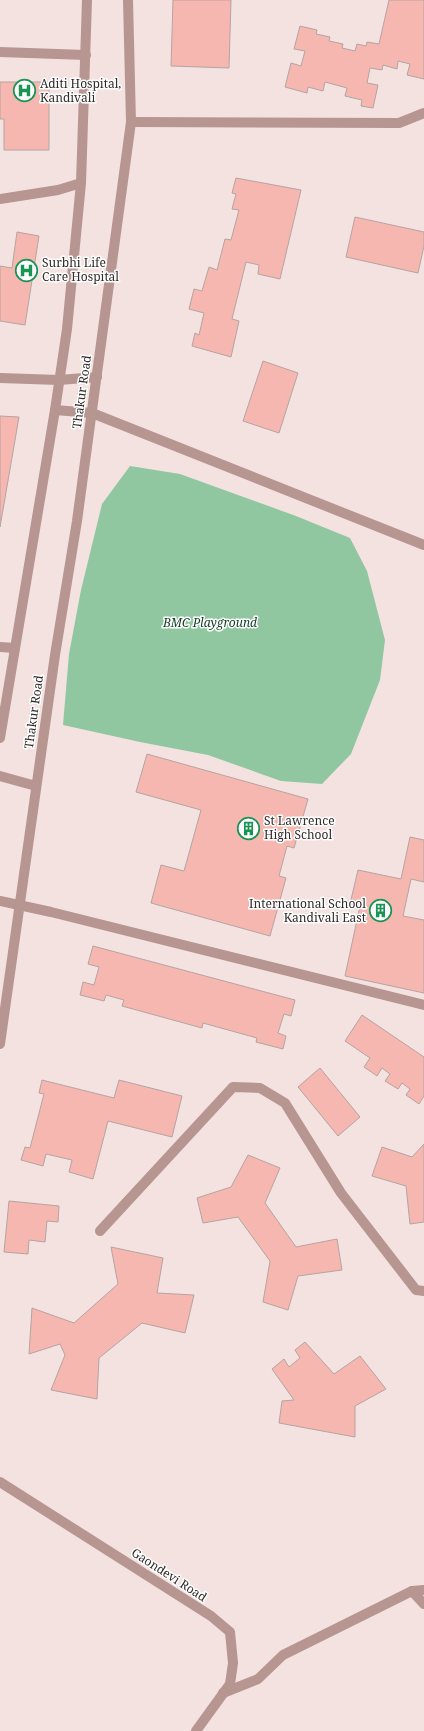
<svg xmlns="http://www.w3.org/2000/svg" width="424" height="1731" viewBox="0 0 424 1731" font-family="'Noto Serif',serif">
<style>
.green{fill:#90c7a0}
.building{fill:#f6b7b0;stroke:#b4a4a2}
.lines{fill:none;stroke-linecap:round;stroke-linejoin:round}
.minor{stroke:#b79591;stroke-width:10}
.labels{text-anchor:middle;stroke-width:3;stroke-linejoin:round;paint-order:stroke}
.poi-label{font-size:12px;fill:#322c2b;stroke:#fff;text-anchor:start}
.street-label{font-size:12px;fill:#322c2b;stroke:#fff}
.park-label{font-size:12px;font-style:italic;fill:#134427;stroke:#fff}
</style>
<rect width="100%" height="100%" fill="#f4e2e0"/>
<!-- green -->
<path class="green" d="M130,466L180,474L296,516L350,538L367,571L385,640L380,680L351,754L322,784L281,781L208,755L140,742L63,725L69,654L81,590L102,504Z"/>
<!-- building -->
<g class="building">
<path d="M173,0H231L229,68L171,66Z"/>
<path d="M389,0H424V79L407,75L410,64L398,61L397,69L383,65L382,70L370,68L367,83L378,85L373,108L361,106L362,100L345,96L347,88L325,82L323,91L308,87L307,93L285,87L291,63L301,66L305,51L294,49L300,26L317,30L316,34L330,37L329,41L343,44L342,48L355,51L357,44L366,46L367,42L379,44Z"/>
<path d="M0,82H49V150H4V119H0Z"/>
<path d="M236,178L301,190L280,279L258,274L259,265L246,262L232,319L239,321L231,357L192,346L195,333L199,335L204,313L189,309L194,289L202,291L209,267L217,270L225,239L231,240L239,210L232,209L236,194L232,193Z"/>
<path d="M355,217L424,232V246L418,273L346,257Z"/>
<path d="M17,232L39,236L25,325L0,321V266L12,268Z"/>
<path d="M263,361L298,373L279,433L243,421Z"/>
<path d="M0,416L19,417L0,527Z"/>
<path d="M147,754L308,799L294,848L287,846L279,876L286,878L270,936L151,903L161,865L184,871L201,810L136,792Z"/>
<path d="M410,837L424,840V882L411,879L403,916L424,920V993L345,976L360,906L350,904L358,870L401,879Z"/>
<path d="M93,946L295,1000L291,1016L284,1014L278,1033L286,1036L283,1049L256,1042L257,1038L203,1023L202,1028L122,1006L124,1000L106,995L104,1001L80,995L83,982L94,985L99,967L88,964Z"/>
<path d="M362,1015L424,1057V1096L419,1104L406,1095L410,1089L402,1083L398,1089L385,1081L390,1074L382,1068L377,1076L364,1067L370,1058L345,1041Z"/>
<path d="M320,1068L360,1117L338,1136L298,1087Z"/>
<path d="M42,1080L114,1098L119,1080L182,1096L172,1137L108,1121L93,1179L69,1172L72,1160L46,1154L43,1166L21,1160L25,1147L30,1148L44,1094L39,1093Z"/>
<path d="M424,1144V1222L410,1224L406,1186L372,1176L382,1147L412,1157Z"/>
<path d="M248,1155L280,1168L265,1203L296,1247L337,1239L342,1270L298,1276L288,1310L263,1302L270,1261L238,1217L203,1223L197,1198L231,1187Z"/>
<path d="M9,1201L59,1206L58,1222L47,1221L45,1242L29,1240L28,1254L4,1252Z"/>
<path d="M111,1247L163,1258L157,1293L194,1295L185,1333L142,1323L99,1358L97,1399L51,1390L65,1355L60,1344L29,1354L32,1308L74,1323L118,1284Z"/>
<path d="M305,1342L334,1374L360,1356L386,1389L355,1406V1437L279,1423L282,1401L294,1400L272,1369L284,1359L289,1367L300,1358L295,1350Z"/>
</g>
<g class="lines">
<!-- minor -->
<g class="minor">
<path d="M0,52L86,55"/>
<path d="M131,122L399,123L424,113"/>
<path d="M0,199L58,190L81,183"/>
<path d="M0,378L59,380L97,377"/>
<path d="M55,410L92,413L424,545"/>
<path d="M0,647L15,648"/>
<path d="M0,738L55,410L67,329L81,183L87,0"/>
<path d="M0,776L36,786"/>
<path d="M0,901L51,912L424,1005"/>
<path d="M0,1044L55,655L77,521L131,122L128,0"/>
<path d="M100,1231L233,1087L260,1088L285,1103L341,1193L416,1290L424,1291"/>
<path d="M0,1482L211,1616L230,1632L233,1663L230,1684L196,1731"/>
<path d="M412,1591L424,1604"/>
<path d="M223,1693L258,1679L283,1655L412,1591L424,1590"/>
</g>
</g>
<!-- icons -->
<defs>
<symbol id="hospital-ring" viewBox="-11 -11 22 22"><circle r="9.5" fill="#fff" stroke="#189553" stroke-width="1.5"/><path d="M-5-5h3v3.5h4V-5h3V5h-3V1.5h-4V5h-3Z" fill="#189553"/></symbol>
<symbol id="building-ring" viewBox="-11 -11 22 22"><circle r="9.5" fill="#fff" stroke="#189553" stroke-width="1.5"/><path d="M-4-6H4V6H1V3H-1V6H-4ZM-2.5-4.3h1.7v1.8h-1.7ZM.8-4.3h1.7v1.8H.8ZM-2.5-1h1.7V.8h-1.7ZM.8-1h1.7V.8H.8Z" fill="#189553"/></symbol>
</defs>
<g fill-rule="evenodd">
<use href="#hospital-ring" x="12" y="78" width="25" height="25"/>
<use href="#hospital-ring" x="14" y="258" width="25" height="25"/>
<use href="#building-ring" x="236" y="816" width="25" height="25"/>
<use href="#building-ring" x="368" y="898" width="25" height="25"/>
</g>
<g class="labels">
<!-- poi labels -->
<g class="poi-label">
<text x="40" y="88">Aditi Hospital,<tspan x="40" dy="14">Kandivali</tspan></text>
<text x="42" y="267">Surbhi Life<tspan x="42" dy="14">Care Hospital</tspan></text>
<text x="264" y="825">St Lawrence<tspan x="264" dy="14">High School</tspan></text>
<text x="366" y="908" text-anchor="end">International School<tspan x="366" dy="14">Kandivali East</tspan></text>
</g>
<!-- street labels -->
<g class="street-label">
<text transform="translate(82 392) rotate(-82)" y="4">Thakur Road</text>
<text transform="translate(34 712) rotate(-82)" y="4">Thakur Road</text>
<text transform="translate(169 1575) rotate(33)" y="4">Gaondevi Road</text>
</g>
<!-- park labels -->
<g class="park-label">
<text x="210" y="627">BMC Playground</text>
</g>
</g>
</svg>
